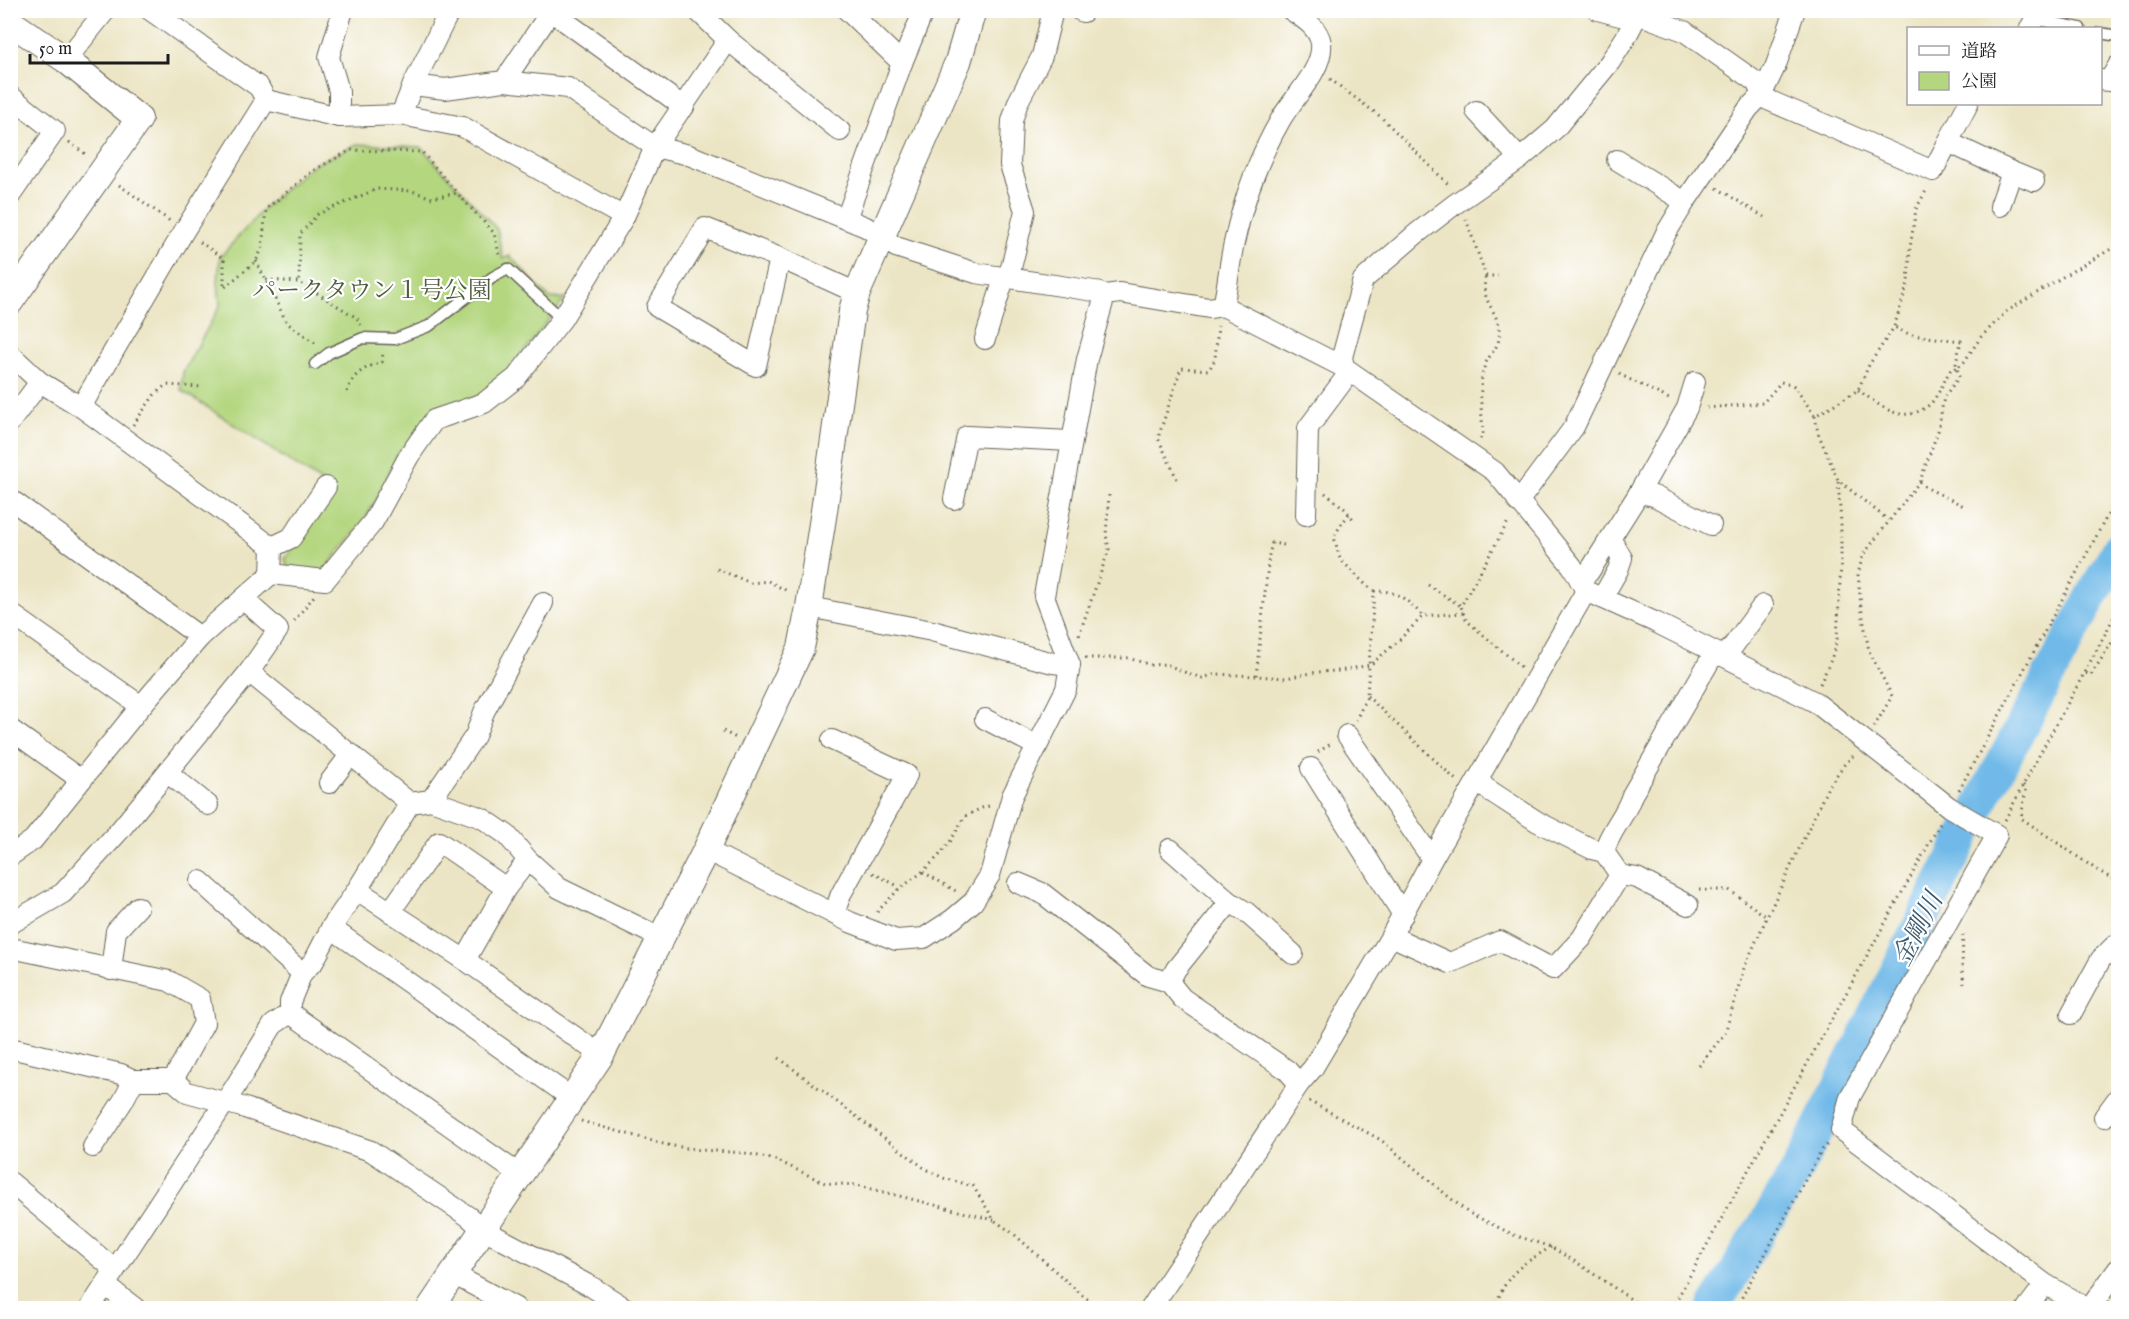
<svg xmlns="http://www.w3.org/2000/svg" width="2129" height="1319" viewBox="0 0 2129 1319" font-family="'IM FELL English','Noto Serif JP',serif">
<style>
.green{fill:#b3d67e;stroke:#68794d;stroke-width:1.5}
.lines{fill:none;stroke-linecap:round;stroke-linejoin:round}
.river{stroke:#6fb9e8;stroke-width:33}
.service-casing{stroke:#656257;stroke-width:13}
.minor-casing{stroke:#656257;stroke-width:22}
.tertiary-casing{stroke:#656257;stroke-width:28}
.path{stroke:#656257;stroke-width:3;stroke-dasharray:1.5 4.5;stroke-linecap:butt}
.service{stroke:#fff;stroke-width:10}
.minor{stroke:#fff;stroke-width:20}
.tertiary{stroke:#fff;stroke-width:26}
.labels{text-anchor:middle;stroke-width:4.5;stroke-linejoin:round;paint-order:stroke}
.park-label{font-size:24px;fill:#515d3e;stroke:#fff}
.water-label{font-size:26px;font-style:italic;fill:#3d5b6e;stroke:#fff}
</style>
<rect width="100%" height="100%" fill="#fff"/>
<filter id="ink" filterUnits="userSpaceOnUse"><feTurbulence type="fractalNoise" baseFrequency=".0167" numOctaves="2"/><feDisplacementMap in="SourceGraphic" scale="12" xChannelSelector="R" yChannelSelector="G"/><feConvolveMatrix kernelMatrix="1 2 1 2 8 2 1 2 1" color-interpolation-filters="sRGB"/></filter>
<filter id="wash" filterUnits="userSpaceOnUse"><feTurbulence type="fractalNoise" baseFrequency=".008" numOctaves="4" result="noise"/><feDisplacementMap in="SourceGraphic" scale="24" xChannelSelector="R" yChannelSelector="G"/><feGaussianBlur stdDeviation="1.35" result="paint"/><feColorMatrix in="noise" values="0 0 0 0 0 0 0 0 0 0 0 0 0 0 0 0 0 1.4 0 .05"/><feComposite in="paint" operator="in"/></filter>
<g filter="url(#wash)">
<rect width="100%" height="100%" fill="#ece5c5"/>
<!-- green -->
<path class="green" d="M357,144L421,147L497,229L503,259L510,256L549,298L565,299L509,371L480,396L437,408L397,455L376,500L362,524L323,572L289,571L285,559L332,489L181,390L183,372L220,306L218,282L220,257L266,206L311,166Z"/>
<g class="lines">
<!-- river -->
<path class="river" d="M1713,1308L1796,1172L1984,796L2118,548"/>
</g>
</g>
<g filter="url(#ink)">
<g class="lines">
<defs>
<g id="service">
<path d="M2035,19L2080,28"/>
<path d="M2100,33L2118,36"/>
<path d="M315,364L329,353L363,338L395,339L429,326L493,277L508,269L562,319"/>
</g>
<g id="minor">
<path d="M150,10L259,87L266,100"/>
<path d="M697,10L728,40"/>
<path d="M847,10L902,63L924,10"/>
<path d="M1079,10L1083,12"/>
<path d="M1598,10L1620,16L1646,17L1684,31L1756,82L1762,94L1768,100L1933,171L1948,142"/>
<path d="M552,12L684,107"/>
<path d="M2030,28L2040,10"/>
<path d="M66,60L106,10"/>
<path d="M2100,80L2109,81L2118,66"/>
<path d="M504,81L568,88L655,147L728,40L840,131"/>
<path d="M413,85L450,10"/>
<path d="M10,96L55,131L10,196"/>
<path d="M266,100L339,117L401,115L463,127L624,217"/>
<path d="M1968,104L1948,142L2012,172L2000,206"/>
<path d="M1476,111L1520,159"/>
<path d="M401,115L413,85L445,89L504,81L552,10"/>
<path d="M339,117V91L329,57L343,10"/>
<path d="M1617,160L1685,202"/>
<path d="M2012,172L2034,181"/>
<path d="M846,219L902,63"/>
<path d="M780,258L756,366L657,307L705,228L780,258L857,293"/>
<path d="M1223,306C1228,286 1229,264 1234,243C1243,201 1259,157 1281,119C1293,98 1324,69 1321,43C1318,27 1303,18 1291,10"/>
<path d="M985,339L1002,285L1011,268L1025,211L1010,165L1012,121L1018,102L1042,56L1053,10"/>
<path d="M10,354L40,382L81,407L272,547L271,574L200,637L141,706L33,840L10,856"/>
<path d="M1695,382L1687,408L1639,493L1654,496L1711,525"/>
<path d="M81,407L184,231L266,100"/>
<path d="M10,422L40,382"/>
<path d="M10,499L200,637"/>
<path d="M954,499L967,436L1071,441"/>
<path d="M1518,502L1574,427L1666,233L1685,202L1748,109L1762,94L1776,65L1795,10"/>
<path d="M1306,515L1308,428L1346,377L1342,357L1363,280L1416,234L1455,204L1520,159L1555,129L1610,62L1626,37L1640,10"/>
<path d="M272,547L291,538L326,487"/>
<path d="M271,574L325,580L373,522L409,456L434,420L484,403L516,378L562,319L624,217L655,147L689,155L866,227L896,247L976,273L1094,291L1105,295L1120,293L1209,308L1223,306L1345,368L1495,472L1572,566L1586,591L1655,622L1815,702L1949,807L1997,835L1850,1097L1841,1130L2045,1284L2086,1308"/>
<path d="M1580,580L1589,572L1639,493"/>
<path d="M1602,598L1618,570L1622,558L1615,546L1608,543"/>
<path d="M243,599L278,630L249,672L410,803L431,800L482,818L507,835L528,860L559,888L661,938"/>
<path d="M809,607L932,631L1053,663L1070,665"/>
<path d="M10,613L141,706"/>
<path d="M985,719L1037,746"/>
<path d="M10,729L81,780"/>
<path d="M1347,735L1432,859"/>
<path d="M832,740L907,775L841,894L834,914"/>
<path d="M1311,768L1403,915"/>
<path d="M168,773L208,805"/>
<path d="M1479,777L1484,787L1538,822L1592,849L1604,852"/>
<path d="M329,783L351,754"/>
<path d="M431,800L475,736L484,712L543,603"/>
<path d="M706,850L850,922L896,940L924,938L953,919L973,902L990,875L1012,796L1066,689L1070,665L1044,596L1087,359L1105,295"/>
<path d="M200,881L302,973"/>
<path d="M1018,883L1042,893L1148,976L1169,982L1182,998L1287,1070L1299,1084"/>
<path d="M357,890L410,803"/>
<path d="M1230,902L1246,912L1293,954"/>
<path d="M1688,905L1637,878L1620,875L1604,852C1609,831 1626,816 1632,795L1712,657L1722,655L1731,649L1763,605"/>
<path d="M390,912L439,842L506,888"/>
<path d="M10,924L63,893L120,830L249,672"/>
<path d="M331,928L573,1099"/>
<path d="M1391,936L1450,963L1500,941L1553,969L1582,938L1620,875"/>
<path d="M11,948L169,981L200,999L204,1023L173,1080"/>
<path d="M465,960L506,888L528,860"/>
<path d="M111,970L116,931L138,907"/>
<path d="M1169,982L1176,969L1230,902L1170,849"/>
<path d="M290,1013L520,1175"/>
<path d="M2071,1014L2101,959L2115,945L2118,948"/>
<path d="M10,1048L121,1074L134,1080H173L187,1092L242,1107L371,1151L469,1217L482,1229L592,1287L625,1308"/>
<path d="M2104,1117L2118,1098"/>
<path d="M93,1147L123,1101L134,1080"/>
<path d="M10,1182L115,1270"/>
<path d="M453,1274L516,1308"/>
<path d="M105,1285L135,1308"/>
<path d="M90,1308L235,1087L273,1025L290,1013V1002L302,973L314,961L331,928L357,890L465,960L601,1055"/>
<path d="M1151,1308L1299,1084L1313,1068L1391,936L1432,859L1586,591"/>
<path d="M2027,1308L2045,1284"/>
<path d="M2090,1308L2118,1269"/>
</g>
<g id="tertiary">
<path d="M10,22L66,60L139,119L10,302"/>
<path d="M430,1308L601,1055L706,850L801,648L809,607L824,511L852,311L857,293L958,62L973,10"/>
</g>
</defs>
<!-- service casing -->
<use href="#service" class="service-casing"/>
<!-- minor casing -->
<use href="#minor" class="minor-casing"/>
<!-- tertiary casing -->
<use href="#tertiary" class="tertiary-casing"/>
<!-- path -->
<g class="path">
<path d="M1330,79L1381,117L1450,186"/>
<path d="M69,142L88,156"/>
<path d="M119,185L170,221"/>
<path d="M1717,188L1764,217"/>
<path d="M1466,219L1486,276H1498"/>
<path d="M200,242L224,259V288L256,261L262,249L266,209L314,170L351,150L422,152L457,193"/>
<path d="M256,261L287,323L318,345"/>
<path d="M266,280L299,282"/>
<path d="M361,325L357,318L299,282L300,234L318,214L377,189L412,191L432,198L457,193L494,233L500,258"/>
<path d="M1619,374L1669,399"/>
<path d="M1858,390C1876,402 1895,421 1917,412C1924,409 1931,405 1935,398C1941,389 1945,379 1951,369L1957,368L1956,363L1961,341L1911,335L1894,327"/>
<path d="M347,392C353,373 364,368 382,362L383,352"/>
<path d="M1707,408L1763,403L1781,382L1794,386L1815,416L1858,390L1869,365L1894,327L1908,283L1910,248L1916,209L1927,189"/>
<path d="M1815,416L1818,433L1838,480L1888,520"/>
<path d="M133,425L155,394L166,385L203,387"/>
<path d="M1480,439L1483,434C1482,412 1478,389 1484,368C1488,353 1502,348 1499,329C1497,309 1479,300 1486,276"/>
<path d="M1177,479L1158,438L1181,368L1209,370L1215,359L1218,326"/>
<path d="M1920,481L1925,487L1966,507"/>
<path d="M1325,493L1345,509L1354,520"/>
<path d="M1349,514L1340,526L1334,537L1340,559L1365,584L1374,591L1367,696L1356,720"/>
<path d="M1284,545L1272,543L1269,555L1256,676L1286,678L1317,672L1339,671L1370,665L1396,643L1423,616"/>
<path d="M717,569L751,583L768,581L789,592"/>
<path d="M1428,585L1461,606"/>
<path d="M1374,591C1398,590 1407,600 1423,616L1463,613L1461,606L1509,520"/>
<path d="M1463,613L1467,621L1521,667"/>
<path d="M294,621L314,596"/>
<path d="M1079,635L1109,549L1106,535L1109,494"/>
<path d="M1085,658H1128L1151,665L1166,664L1189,674L1202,678L1217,674L1256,676"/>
<path d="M2086,673L2091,675L2118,633"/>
<path d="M1820,684L1831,660L1837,639L1841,563V523L1838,480"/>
<path d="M1367,696L1457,781"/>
<path d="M1874,727L1892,696L1869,651L1861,607L1858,574L1863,555L1920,481L1938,431L1944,397L1959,377L1957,368L1964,362L1981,337L2006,312L2069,273L2118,245"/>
<path d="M723,731L736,738"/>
<path d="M1318,752L1332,743"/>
<path d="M2023,785L2026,789L2021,818L2097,870L2118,882"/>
<path d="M1959,790L2118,496"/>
<path d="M2005,820C2041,749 2082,680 2118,609"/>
<path d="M923,872L956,891"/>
<path d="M873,873L896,885L898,890"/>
<path d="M1699,890H1729L1767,917"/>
<path d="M877,912L898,890L921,873L938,857L950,842L965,816L982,808L989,806"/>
<path d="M1963,935L1962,969L1964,984"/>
<path d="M779,1058L923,1167L943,1178L973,1186L994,1220L1014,1234L1083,1296L1102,1308"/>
<path d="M1699,1066L1725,1033L1744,968L1767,917L1828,787L1844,765L1853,756"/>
<path d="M1309,1101L1381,1140L1467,1212L1514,1235L1551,1247L1579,1264L1644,1308"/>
<path d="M581,1121L667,1145L701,1150L745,1153L776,1160L825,1183L856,1185L994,1220"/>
<path d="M1495,1308C1506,1273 1521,1265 1551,1247"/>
<path d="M1672,1308L1941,822"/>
<path d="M1736,1308L1821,1151L1829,1143"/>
</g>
<!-- service -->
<use href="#service" class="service"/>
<!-- minor -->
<use href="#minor" class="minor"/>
<!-- tertiary -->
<use href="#tertiary" class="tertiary"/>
</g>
</g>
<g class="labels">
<!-- park labels -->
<g class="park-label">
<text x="372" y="298">パークタウン１号公園</text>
</g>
<!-- water labels -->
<g class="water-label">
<text transform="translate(1917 929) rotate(-63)" y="9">金剛川</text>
</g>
</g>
<!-- margin -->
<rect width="2129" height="1319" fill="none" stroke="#fff" stroke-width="36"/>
<!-- legend -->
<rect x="1907" y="27" width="195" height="78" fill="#ffffff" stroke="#a4a4a4" stroke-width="1.5"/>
<rect x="1919" y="46" width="30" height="9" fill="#ffffff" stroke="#a4a4a4" stroke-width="1.5"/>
<text x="1961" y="57" font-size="18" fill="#1c1c1c">道路</text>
<rect x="1919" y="72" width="30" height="18" fill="#b3d67e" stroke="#a4a4a4" stroke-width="1.5"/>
<text x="1961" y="87" font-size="18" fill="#1c1c1c">公園</text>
<!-- scale -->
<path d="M30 54v9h138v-9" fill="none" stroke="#1c1c1c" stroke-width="3"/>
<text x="39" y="54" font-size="18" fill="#1c1c1c" stroke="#ffffff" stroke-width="4.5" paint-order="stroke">50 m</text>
</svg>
